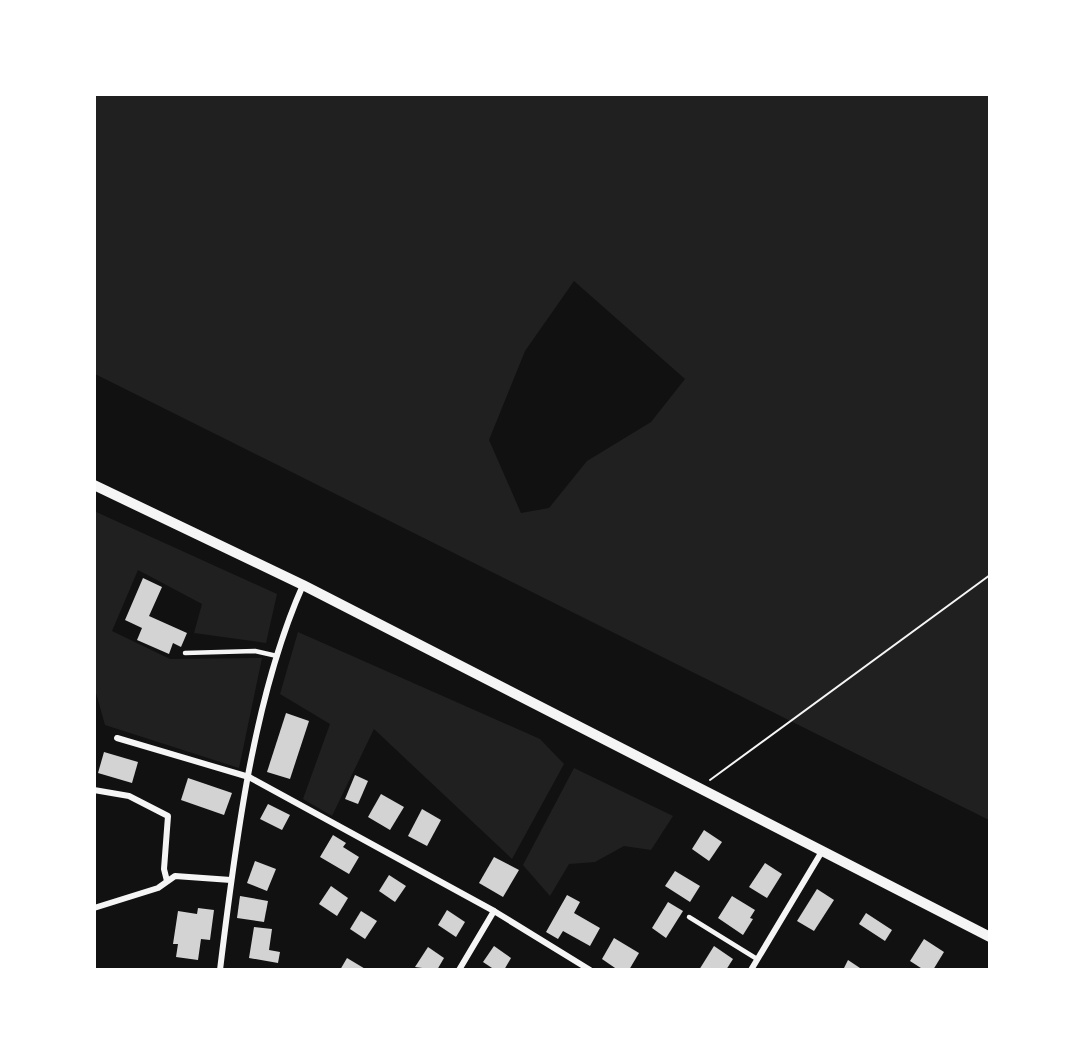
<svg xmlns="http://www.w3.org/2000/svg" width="1084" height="1064" viewBox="0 0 1084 1064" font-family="'Alegreya Sans',sans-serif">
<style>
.green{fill:#202020;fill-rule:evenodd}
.building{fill:#d3d3d3}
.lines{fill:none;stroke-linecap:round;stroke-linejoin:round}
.path{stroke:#f5f5f5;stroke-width:2}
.service{stroke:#f5f5f5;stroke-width:4.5}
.minor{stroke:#f5f5f5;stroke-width:6}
.tertiary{stroke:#f5f5f5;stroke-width:10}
</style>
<rect width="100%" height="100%" fill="#111"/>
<!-- green -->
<g class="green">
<path d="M94,95H989V820L95,374ZM574,281L685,379L651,422L587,461L549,508L521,513L489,440L525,351Z"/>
<path d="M94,511L277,594L266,643L194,633L202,604L138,570L112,631L170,659L262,658L239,768L105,725L95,689Z"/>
<path d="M298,632L540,739L564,764L512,859L374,729L332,816L303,799L330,724L280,694Z"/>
<path d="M574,768L673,816L651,850L624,846L595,862L569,864L550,896L523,865Z"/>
</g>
<!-- building -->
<g class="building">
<path d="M143,578L162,587L149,616L187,633L181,647L173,643L169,654L137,640L142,628L125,620Z"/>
<path d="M286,713L309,721L290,779L267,772Z"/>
<path d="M104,752L138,762L132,783L98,773Z"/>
<path d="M355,775L368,781L358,804L345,799Z"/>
<path d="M188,778L232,793L224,815L181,800Z"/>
<path d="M381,794L404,807L390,830L368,817Z"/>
<path d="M268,804L290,815L282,830L260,819Z"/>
<path d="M422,809L441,820L427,846L408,836Z"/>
<path d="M704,830L722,842L709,861L692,849Z"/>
<path d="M333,835L346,843L343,847L359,857L349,874L320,857Z"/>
<path d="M494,857L519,870L503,897L479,883Z"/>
<path d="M255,861L276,869L267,891L247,883Z"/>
<path d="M765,863L782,874L767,898L749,887Z"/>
<path d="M675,871L700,886L690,902L665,886Z"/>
<path d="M389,875L406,886L395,902L379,891Z"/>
<path d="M331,886L348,898L337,916L319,904Z"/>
<path d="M817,889L834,900L814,931L797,921Z"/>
<path d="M567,895L580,902L574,913L600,928L590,946L563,931L558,939L546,932Z"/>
<path d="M240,896L268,901L264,922L237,918Z"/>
<path d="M732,896L755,910L750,918L753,919L743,935L718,918Z"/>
<path d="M668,902L683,911L666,938L652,928Z"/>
<path d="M198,908L214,910L210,940L201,939L198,960L176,957L178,944H173L178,911L197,914Z"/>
<path d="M447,910L465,922L456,937L438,925Z"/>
<path d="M361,911L377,921L365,939L350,929Z"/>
<path d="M866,913L892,930L885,941L859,924Z"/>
<path d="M254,927L272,929L269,950L280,952L278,963L249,958Z"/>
<path d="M614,938L639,953L629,970H618L602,959Z"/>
<path d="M924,939L944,952L933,970H924L910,961Z"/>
<path d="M494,946L511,958L504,970H495L483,962Z"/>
<path d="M714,946L733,959L726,970H699Z"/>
<path d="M428,947L444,958L437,970L415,967Z"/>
<path d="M347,958L367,970H340Z"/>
<path d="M848,960L863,970H843Z"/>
</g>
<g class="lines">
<!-- path -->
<path class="path" d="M710,780L990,575"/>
<!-- service -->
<g class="service">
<path d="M185,653L255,651L277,656"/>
<path d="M689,917L757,959"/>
</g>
<!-- minor -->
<g class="minor">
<path d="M117,738L249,777L494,911L590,970"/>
<path d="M94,790L129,796L168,816L164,869L167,881"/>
<path d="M94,908L158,888L175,876L231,880"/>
<path d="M220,970C235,847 253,697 303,585"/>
<path d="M459,970L494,911"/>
<path d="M751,970L821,853"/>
</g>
<!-- tertiary -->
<path class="tertiary" d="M94,485L303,585L990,937"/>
</g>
<!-- border -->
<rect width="1084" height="1064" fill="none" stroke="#ffffff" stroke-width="192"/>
</svg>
